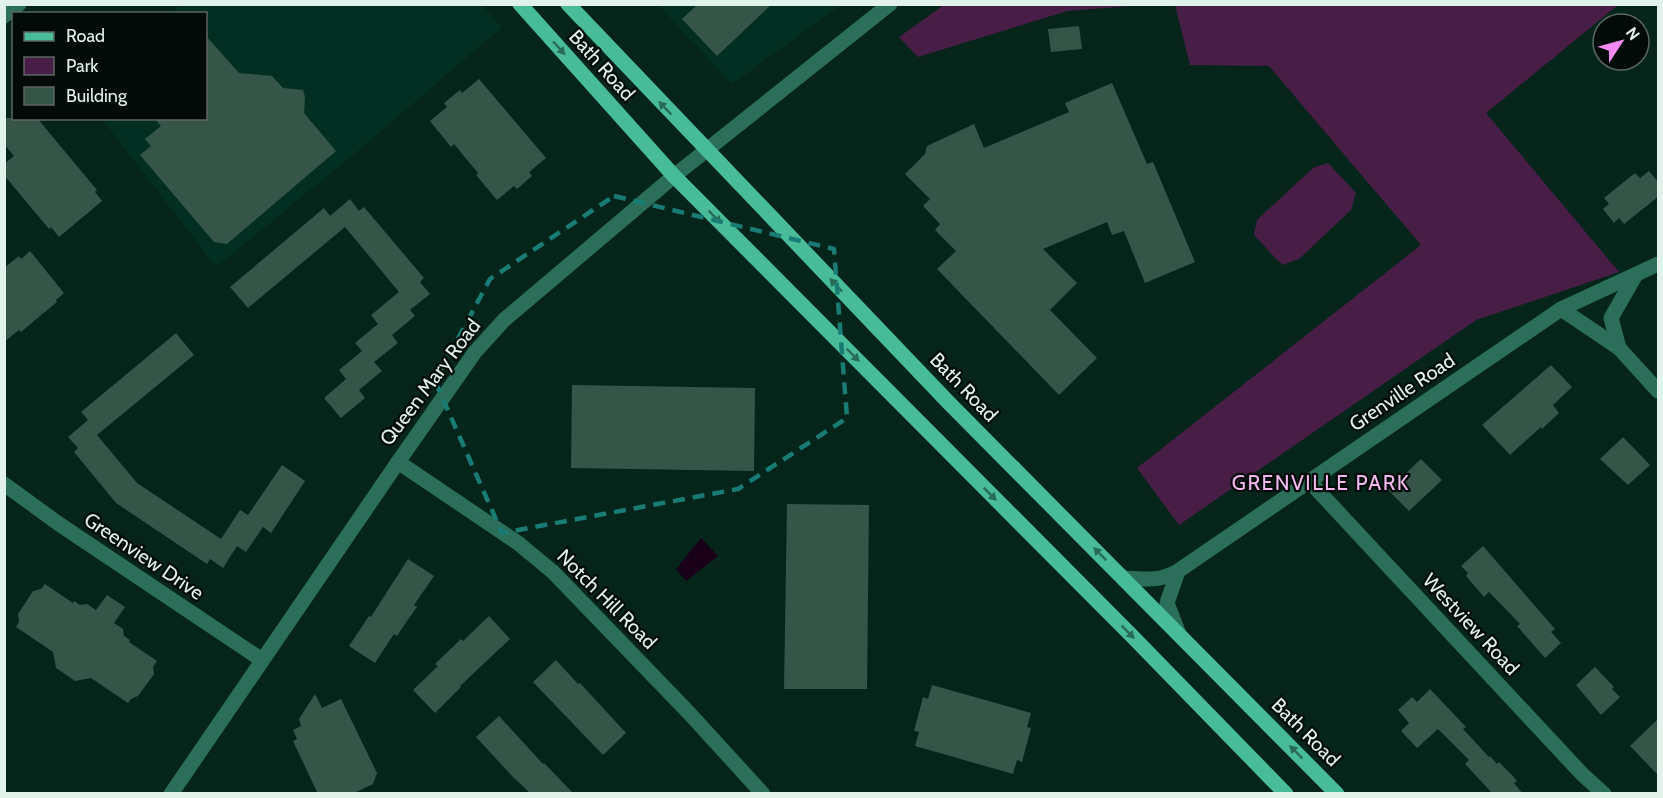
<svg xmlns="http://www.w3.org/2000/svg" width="1663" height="798" viewBox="0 0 1663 798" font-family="Cabin,sans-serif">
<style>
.built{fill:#032f23}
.green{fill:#481e47}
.water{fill:#190018}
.building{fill:#355549}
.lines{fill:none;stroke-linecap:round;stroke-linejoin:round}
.minor{stroke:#2b6f5a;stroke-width:15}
.major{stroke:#48bc98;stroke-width:15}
.oneway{fill:#286c57}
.marked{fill:none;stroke:#197c74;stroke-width:4.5;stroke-dasharray:12 8;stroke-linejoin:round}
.labels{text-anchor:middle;stroke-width:4.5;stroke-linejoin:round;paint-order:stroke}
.street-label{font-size:20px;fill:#e0f2ea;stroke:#020b07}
.neighbourhood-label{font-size:21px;letter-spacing:1.5px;fill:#f4b8f0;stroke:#020b07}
</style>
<rect width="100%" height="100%" fill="#05251b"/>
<!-- built -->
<g class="built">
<path d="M181,5H482L502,27L365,145L216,267L102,119L206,118V14L171,13Z"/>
<path d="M658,5H841L732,84Z"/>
</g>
<!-- green -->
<g class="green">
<path d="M944,5H1618L1486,113L1619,272L1476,320L1179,525L1137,468L1421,245L1269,66L1190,65L1175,5L1130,6L1067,11L918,57L899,37Z"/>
<path d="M1328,163L1356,193L1351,210L1299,259L1282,265L1254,235L1257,220L1313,168Z"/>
</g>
<!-- water -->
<path class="water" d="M701,538L718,556L686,581L676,569Z"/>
<!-- building -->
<g class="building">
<path d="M698,4H772L717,56L682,19Z"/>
<path d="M1079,26L1082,49L1051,52L1048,29Z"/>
<path d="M206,36L239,73L272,76L283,88L303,90L305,97L304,113L336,151L227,244L214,242L140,155L151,146L145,139L161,126L154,118H206Z"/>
<path d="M479,79L546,158L529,172L532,176L517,189L514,186L497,200L476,175L478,173L454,144L451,147L430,121L447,107L444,103L460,90L462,93Z"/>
<path d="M1112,83L1147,164L1153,162L1195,262L1145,283L1124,231L1112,235L1107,222L1043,249L1077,283L1050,310L1097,358L1059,395L937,269L956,251L935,230L940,224L923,206L930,199L905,174L925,154L927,146L974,124L984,148L1069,112L1065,103Z"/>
<path d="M4,118H37L97,190L95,192L102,201L59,237L51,227L49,229L4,175V164L14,156L4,144Z"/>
<path d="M1649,171L1659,183V196L1624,224L1619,218L1614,223L1603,209L1609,204L1604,198L1635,173L1640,178Z"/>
<path d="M350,199L359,211L364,207L370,214L424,278L420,282L430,294L410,310L415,316L392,335L398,343L374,362L382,371L359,390L365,398L341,418L324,398L346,379L339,370L362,351L355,343L378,324L371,315L399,292L345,227L248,308L230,287L324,208L330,216Z"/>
<path d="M30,251L64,293L56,300L57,302L40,316L21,332L19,330L4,342V268L19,256L21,259Z"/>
<path d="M176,333L194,355L97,435L137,483L221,539L240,510L248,515L282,465L305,481L271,533L263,527L246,552L237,546L223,568L210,559L207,564L116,503L74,452L78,448L68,437L88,420L81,412Z"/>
<path d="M1551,365L1572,387L1553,405L1559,413L1542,429L1541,427L1510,455L1482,425Z"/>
<path d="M572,385L755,388L754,471L571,468Z"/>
<path d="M1623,437L1650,465L1628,485L1600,459Z"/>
<path d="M1421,459L1442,480L1409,511L1388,490Z"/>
<path d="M787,504L869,505L867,689H784Z"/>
<path d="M1483,546L1555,629L1551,632L1561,643L1545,658L1517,626L1520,624L1489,592L1484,597L1466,576L1468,573L1461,566Z"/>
<path d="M408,559L434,576L414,605L417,607L407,621L397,636L394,634L375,663L349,646L369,616L371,617Z"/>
<path d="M45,584L73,603L74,601L80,605L87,604L96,610L107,595L125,607L114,623L123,629L124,636L130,640L129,642L157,661L153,667L154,674L138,696L131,699L128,703L91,678L75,681L56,668L53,652L16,627L19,622L18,614L33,591L41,589Z"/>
<path d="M489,616L510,639L460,686L461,687L435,713L413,690L438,666L435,664L461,639L463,641Z"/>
<path d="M556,660L578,684L580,683L626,733L603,755L533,682Z"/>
<path d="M1595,667L1614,687L1612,689L1620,697L1601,715L1576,685Z"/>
<path d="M932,685L1031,713L1027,727L1031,728L1022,762L1017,760L1013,774L915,746L919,732L914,731L923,697L928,699Z"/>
<path d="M1430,689L1466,727L1463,729L1489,757L1490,756L1497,764L1499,762L1512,775L1517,781L1514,783L1523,794H1493L1465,764L1469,760L1438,729L1417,748L1401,731L1409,723L1398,710L1412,697L1417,702Z"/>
<path d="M315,694L322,708L341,699L377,773L373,784L352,794H318L293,741L297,739L293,730L301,726L299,719Z"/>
<path d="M499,716L543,764L544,763L574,794H531L512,776L476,737Z"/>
<path d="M1659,718V776L1630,746Z"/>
</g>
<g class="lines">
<!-- minor -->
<g class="minor">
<path d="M4,16L19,4"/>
<path d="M1561,309L1619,348L1658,391"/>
<path d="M1619,348L1611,318L1635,276"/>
<path d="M398,462L518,543L553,572L690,714L763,794"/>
<path d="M1309,481L1582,774L1604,794"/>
<path d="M4,484L59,524L262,660"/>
<path d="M1178,571L1167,603L1179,634"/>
<path d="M1124,578C1146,579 1158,582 1178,571L1561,309L1658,264"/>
<path d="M171,794L398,462L475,352L504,320L674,176L890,4"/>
</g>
<!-- major -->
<g class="major">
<path d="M520,4L674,176L1131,635L1286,794"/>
<path d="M568,4L949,403L1337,794"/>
</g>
</g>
<!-- one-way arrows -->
<defs><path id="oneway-solid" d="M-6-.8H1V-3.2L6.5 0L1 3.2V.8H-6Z" transform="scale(1.5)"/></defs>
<g class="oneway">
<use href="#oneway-solid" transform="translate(559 48) rotate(48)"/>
<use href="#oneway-solid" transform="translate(665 108) rotate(-134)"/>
<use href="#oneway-solid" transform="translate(715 217) rotate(45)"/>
<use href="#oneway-solid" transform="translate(836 285) rotate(-134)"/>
<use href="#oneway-solid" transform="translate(853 355) rotate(45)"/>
<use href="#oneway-solid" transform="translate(990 494) rotate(45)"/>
<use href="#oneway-solid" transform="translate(1100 554) rotate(-135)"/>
<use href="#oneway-solid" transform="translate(1128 632) rotate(45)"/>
<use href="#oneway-solid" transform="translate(1296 752) rotate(-135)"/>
</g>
<!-- marked area -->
<path class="marked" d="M614,196L834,249L847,418L738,489L502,533L435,381L490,279Z"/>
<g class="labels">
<!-- street labels -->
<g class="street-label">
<text transform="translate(602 65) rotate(48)" y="7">Bath Road</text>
<text transform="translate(430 382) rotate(-53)" y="7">Queen Mary Road</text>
<text transform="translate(964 387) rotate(46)" y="7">Bath Road</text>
<text transform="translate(1402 392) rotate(-34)" y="7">Grenville Road</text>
<text transform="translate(144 556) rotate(34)" y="7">Greenview Drive</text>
<text transform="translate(607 599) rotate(45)" y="7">Notch Hill Road</text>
<text transform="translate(1471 624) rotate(47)" y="7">Westview Road</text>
<text transform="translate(1306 732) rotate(45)" y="7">Bath Road</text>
</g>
<!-- neighbourhood labels -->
<g class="neighbourhood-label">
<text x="1321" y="490">GRENVILLE PARK</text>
</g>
</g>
<!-- border -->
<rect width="1663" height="798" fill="none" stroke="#e0f2ea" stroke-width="12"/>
<!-- legend -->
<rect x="12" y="12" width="195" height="108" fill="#020b07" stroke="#5b6762" stroke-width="1.5"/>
<rect x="24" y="32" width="30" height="9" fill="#48bc98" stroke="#5b6762" stroke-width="1.5"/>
<text x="66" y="42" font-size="18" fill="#e0f2ea">Road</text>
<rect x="24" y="57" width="30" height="18" fill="#481e47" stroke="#5b6762" stroke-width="1.5"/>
<text x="66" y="72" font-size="18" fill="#e0f2ea">Park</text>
<rect x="24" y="87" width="30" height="18" fill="#355549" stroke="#5b6762" stroke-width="1.5"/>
<text x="66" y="102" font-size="18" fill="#e0f2ea">Building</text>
<!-- north arrow -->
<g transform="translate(1621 42) rotate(54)"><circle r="28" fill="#020b07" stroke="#5b6762" stroke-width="1.5"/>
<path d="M0-4.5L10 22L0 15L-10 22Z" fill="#f489f0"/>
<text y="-9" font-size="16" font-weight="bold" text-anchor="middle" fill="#e0f2ea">N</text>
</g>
</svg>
